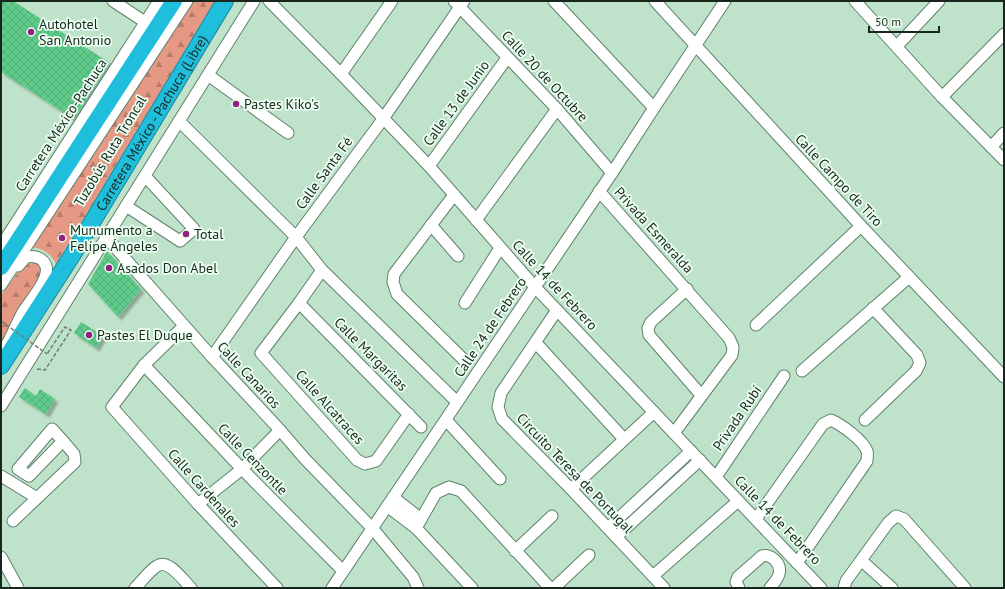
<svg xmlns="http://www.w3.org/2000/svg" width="1005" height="589" viewBox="0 0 1005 589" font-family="'PT Sans',sans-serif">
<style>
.forest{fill:url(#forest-firs)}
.building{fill:url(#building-cross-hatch);filter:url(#shadow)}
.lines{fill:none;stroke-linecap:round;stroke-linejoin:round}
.minor-casing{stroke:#60816b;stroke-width:13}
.highway-casing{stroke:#1d8999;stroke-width:18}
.path{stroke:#6a8271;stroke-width:1.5;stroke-dasharray:4 2;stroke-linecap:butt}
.minor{stroke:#fff;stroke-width:11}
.highway{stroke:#1fbedc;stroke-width:16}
.path-bridge{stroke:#6a8271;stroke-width:1.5;stroke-dasharray:4 2;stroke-linecap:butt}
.poi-dot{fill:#912080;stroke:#edfff2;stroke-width:1.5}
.labels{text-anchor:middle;stroke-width:3.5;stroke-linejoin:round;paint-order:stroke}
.poi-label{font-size:14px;fill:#19261d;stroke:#edfff2;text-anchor:start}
.street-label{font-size:14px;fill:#19261d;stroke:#edfff2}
</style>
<defs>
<pattern id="forest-firs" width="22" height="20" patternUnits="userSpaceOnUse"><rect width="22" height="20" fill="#e59884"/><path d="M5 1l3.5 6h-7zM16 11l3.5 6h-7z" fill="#b97c6b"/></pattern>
<pattern id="building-cross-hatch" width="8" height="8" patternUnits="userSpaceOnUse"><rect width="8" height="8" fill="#5fcb8b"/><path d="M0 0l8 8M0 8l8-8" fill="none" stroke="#52ae78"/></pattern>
<filter id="shadow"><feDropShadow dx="3.5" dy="3.5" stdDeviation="1" flood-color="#0004"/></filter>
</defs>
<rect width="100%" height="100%" fill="#bfe3ca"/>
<!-- forest -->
<g class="forest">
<path d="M189,1H215L56,264C50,252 42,248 29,247Z"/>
<path d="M34,263C40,265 42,267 41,274L1,349V295L22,267L26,264Z"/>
</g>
<!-- building -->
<g class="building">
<path d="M1,1H13L110,63L74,119L1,72Z"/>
<path d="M107,251L141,289L118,317L88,284Z"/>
<path d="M81,322L103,336L96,348L74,333Z"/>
<path d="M25,388L36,396L40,389L55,399L46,414L19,397Z"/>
</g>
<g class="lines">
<defs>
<g id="minor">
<path d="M113,1L145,22"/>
<path d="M269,1L341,74L429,166L535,287L821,588"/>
<path d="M454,1L557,109L612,173"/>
<path d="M554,1L654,108"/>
<path d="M655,1L861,226L1004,377"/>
<path d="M855,1L942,97L1004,160"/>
<path d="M897,46L939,1"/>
<path d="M341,74L392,1"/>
<path d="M208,75L288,133"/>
<path d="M942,97L1004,34"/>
<path d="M179,121L296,237L322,270L457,402"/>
<path d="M991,147L1004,133"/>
<path d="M429,166L507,58"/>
<path d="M599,191L729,338L733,347L732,355L674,433"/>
<path d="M454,195L394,274L393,282L397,294L466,362"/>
<path d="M126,206L180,241L194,229L145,176"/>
<path d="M476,220L557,109"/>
<path d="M431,225L458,256"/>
<path d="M107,238L212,357L280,430L305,459L373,529L413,577L418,588"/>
<path d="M1,246L159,1"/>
<path d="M322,270L299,303L261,353L357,460L365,464L376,461L409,414"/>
<path d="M1,285L187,1"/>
<path d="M687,289L651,322L648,328L649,335L701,395"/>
<path d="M299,303L421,427"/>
<path d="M465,303L500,248"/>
<path d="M557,310L501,393L498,407L502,419L571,489L664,588"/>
<path d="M756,325L861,226"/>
<path d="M184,326L144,365L112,407L198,504L277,588"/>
<path d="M536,343L624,439"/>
<path d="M6,346C12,335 17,323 23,312C29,301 56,274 43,261C38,256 32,256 26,257L18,266"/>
<path d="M212,357L296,237L383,119L464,1"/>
<path d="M144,365L242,469L343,571"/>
<path d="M802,371L909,277"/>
<path d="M1,406L254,1"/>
<path d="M446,420L500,479"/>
<path d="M865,420L916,371L920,363L917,355L873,308"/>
<path d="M52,429L63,441L29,476L18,469Z"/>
<path d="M1,476L37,498"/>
<path d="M716,477L784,376"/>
<path d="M571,489L654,412"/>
<path d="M393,497L421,519"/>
<path d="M198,504L242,469L280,430"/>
<path d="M387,506L416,528L472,588"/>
<path d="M756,519L823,424L831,420C842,425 863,440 867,451C868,454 867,458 867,461L797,563"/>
<path d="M13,521L75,462L74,454L63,441"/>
<path d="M416,528L436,493L449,487L461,491L550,588"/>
<path d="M608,528L691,451"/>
<path d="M616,537L700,460"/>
<path d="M515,551L552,516"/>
<path d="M1,557L18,588"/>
<path d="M862,561L892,588"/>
<path d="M653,576L738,501"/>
<path d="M135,588C141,582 150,570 157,566C168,558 183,580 191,588"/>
<path d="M332,588L612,173L654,108L725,1"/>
<path d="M554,588L589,555"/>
<path d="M739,588L736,582L738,577L762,556C771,553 782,564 779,574C778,579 773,584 770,588"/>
<path d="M844,588L846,581L888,523L896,516L904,519L965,588"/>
</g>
<g id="highway">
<path d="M1,267L174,1"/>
<path id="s1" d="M1,366L73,254L225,1"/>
</g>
</defs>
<!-- minor casing -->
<use href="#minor" class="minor-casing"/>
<!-- highway casing -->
<use href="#highway" class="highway-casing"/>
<!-- path -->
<path class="path" d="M37,369L45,370L71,330L65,327L47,354"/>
<!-- minor -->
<use href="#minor" class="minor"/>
<!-- highway -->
<use href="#highway" class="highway"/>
<!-- path-bridge -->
<path class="path-bridge" d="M1,321L47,354"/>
</g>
<!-- markers -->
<g class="poi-dot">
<circle cx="31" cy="32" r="4"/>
<circle cx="236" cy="104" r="4"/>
<circle cx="186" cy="234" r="4"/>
<circle cx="62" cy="238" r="4"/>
<circle cx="109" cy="268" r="4"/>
<circle cx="89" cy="335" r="4"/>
</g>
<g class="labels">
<!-- poi labels -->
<g class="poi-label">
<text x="39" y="29">Autohotel<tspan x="39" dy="16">San Antonio</tspan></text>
<text x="244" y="109">Pastes Kiko's</text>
<text x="70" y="235">Munumento a<tspan x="70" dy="16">Felípe Ángeles</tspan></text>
<text x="194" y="239">Total</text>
<text x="117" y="273">Asados Don Abel</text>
<text x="97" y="340">Pastes El Duque</text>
</g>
<!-- street labels -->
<g class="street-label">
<text transform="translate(545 76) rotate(47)" y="5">Calle 20 de Octubre</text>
<text transform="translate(456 103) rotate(-54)" y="5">Calle 13 de Junio</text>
<text dy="5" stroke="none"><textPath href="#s1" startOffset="286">Carretera México - Pachuca (Libre)</textPath></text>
<text transform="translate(61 125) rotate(-57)" y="5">Carretera México-Pachuca</text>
<text transform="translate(110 151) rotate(-59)" y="5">Tuzobús Ruta Troncal</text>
<text transform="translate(324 173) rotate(-54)" y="5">Calle Santa Fé</text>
<text transform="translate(839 180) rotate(47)" y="5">Calle Campo de Tiro</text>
<text transform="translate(654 230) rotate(48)" y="5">Privada Esmeralda</text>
<text transform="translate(555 285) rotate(47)" y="5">Calle 14 de Febrero</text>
<text transform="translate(490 327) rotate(-56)" y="5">Calle 24 de Febrero</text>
<text transform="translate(371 354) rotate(45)" y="5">Calle Margaritas</text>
<text transform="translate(249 375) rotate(47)" y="5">Calle Canarios</text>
<text transform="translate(330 407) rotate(48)" y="5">Calle Alcatraces</text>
<text transform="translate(737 418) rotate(-56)" y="5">Privada Rubí</text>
<text transform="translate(253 459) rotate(46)" y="5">Calle Cenzontle</text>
<text transform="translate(575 473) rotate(46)" y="5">Circuito Teresa de Portugal</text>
<text transform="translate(204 488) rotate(48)" y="5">Calle Cardenales</text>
<text transform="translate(778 520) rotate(46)" y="5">Calle 14 de Febrero</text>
</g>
</g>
<!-- border -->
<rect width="1005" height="589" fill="none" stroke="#19261d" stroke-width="4"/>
<!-- scale -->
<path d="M869 26v6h70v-6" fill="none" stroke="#19261d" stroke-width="2"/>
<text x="875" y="26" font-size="12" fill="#19261d" stroke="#edfff2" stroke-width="3" paint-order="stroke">50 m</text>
</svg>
